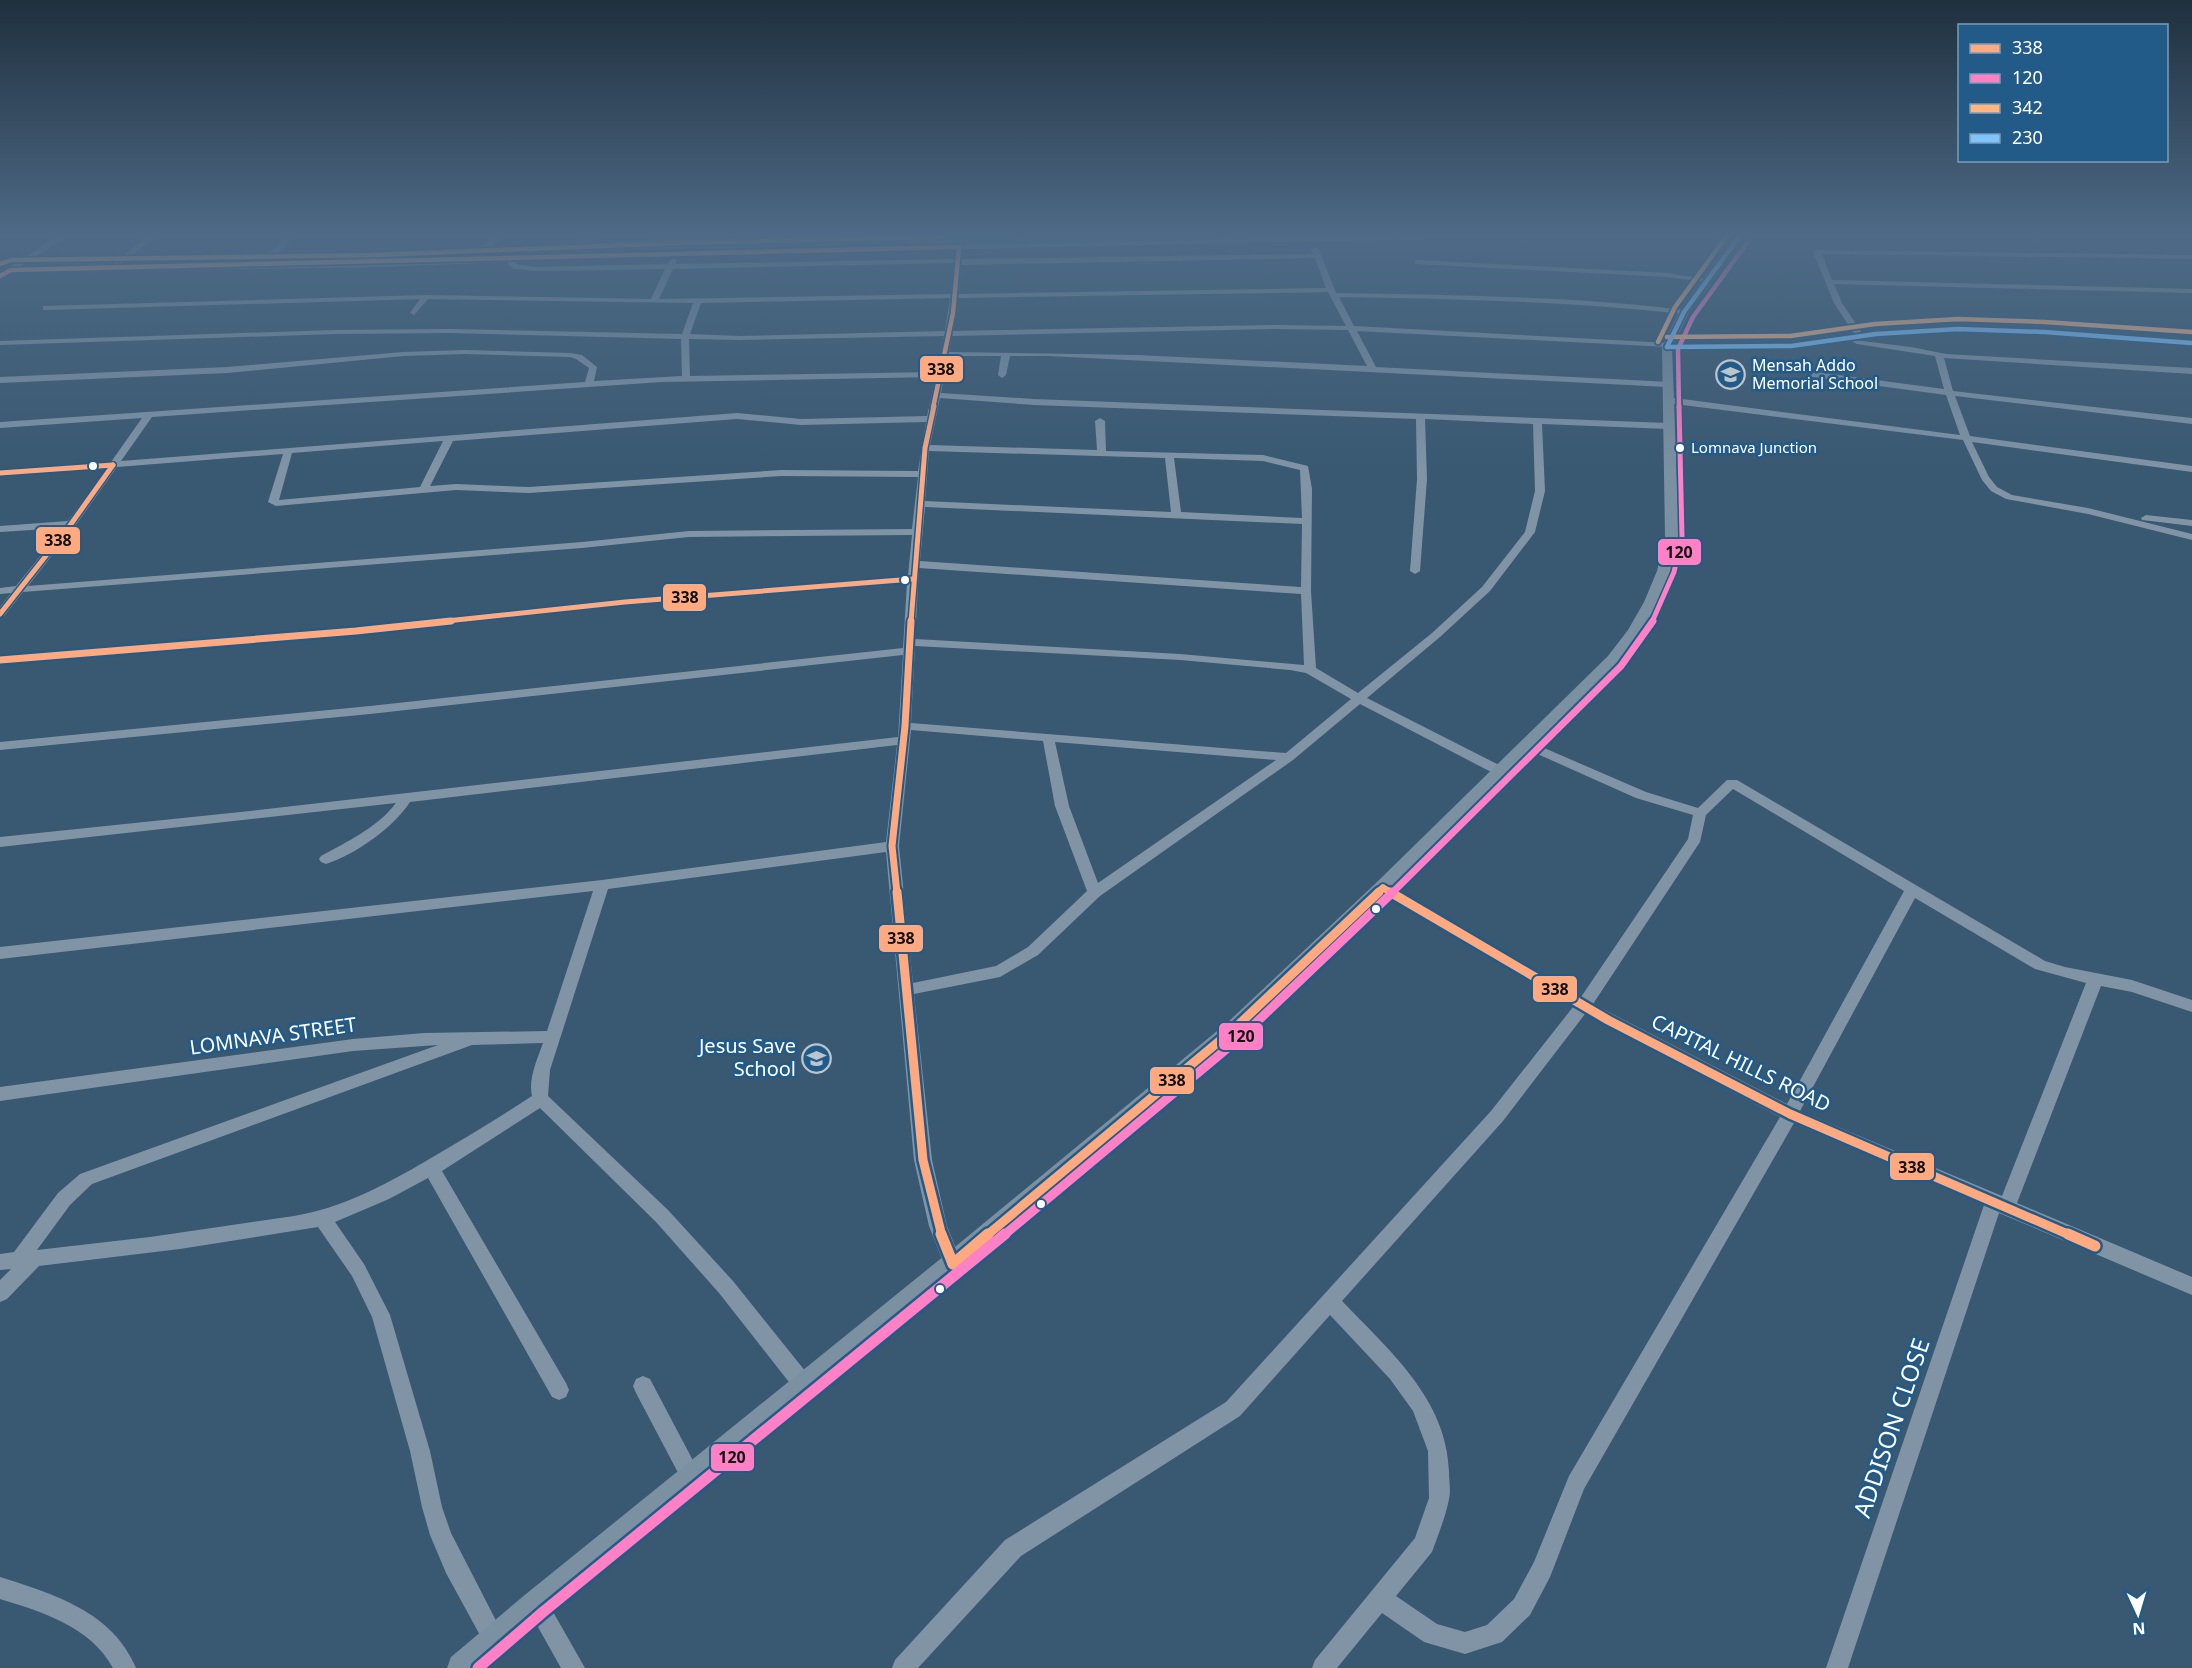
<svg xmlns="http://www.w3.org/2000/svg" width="2192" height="1668" viewBox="0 0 2192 1668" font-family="'Noto Sans',sans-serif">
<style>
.green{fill:#36719e}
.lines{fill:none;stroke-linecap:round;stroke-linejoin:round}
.minor{fill:#8094a6;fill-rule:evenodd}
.secondary{fill:#7b91a2;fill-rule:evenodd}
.bus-1-far4-casing{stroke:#225b88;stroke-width:8}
.bus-1-far3-casing{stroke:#225b88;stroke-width:8}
.bus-1-far2-casing{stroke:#225b88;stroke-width:11}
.bus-1-far1-casing{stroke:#225b88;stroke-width:14}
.bus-1-casing{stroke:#225b88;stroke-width:16}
.bus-2-far4-casing{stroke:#225b88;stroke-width:8}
.bus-2-far3-casing{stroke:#225b88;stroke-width:8}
.bus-2-far2-casing{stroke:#225b88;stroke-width:11}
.bus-2-far1-casing{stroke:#225b88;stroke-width:14}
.bus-2-casing{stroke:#225b88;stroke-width:16}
.bus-3-casing{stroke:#225b88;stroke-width:8}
.bus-4-casing{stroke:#225b88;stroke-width:8}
.bus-1-far4{stroke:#ffa980;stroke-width:4.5}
.bus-1-far3{stroke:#ffa980;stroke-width:5}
.bus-1-far2{stroke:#ffa980;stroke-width:7}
.bus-1-far1{stroke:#ffa980;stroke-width:9}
.bus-1{stroke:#ffa980;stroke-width:11}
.bus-2-far4{stroke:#ff80c5;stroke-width:4.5}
.bus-2-far3{stroke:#ff80c5;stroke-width:5}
.bus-2-far2{stroke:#ff80c5;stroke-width:7}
.bus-2-far1{stroke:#ff80c5;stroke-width:9}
.bus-2{stroke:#ff80c5;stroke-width:11}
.bus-3{stroke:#ffb580;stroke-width:4.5}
.bus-4{stroke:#80c4ff;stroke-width:4.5}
.bus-dot{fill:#fff;stroke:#225b88;stroke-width:2}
.labels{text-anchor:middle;stroke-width:5;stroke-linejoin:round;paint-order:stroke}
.far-bus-label{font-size:15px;fill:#fff;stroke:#225b88;text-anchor:start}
.far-poi-label{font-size:16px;fill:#fff;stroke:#225b88;text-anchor:start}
.street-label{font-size:20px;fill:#fff;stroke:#225b88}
.poi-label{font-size:20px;fill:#fff;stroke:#225b88;text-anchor:end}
.near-street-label{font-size:24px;fill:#fff;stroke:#225b88}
.line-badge{stroke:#225b88;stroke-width:2}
.pale-badge-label{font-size:16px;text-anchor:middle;font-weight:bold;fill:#111}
</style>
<rect width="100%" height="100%" fill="#395871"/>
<!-- green -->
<path class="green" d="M582,237H596L595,243L705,237H1376L1247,238L574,254Z"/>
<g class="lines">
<!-- minor -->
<g class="minor">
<path d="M57,237H66L18,268L110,266L147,237H155L119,266L258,264L286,237H294L267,264L470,259L493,237H501L479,259L677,251L1334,237H1429L1426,239L962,249L961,259L1313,254L1311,249L1315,247L1319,249L1336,293C1452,295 1569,296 1684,310L1688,312L1684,314C1570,301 1454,299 1339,297L1354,326L1706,345L1791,344L1855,335L1834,303L1813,252L1817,250L2192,255V259L1822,254L1832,280L2192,289V293L1834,284L1842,303L1862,333C1971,318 2083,332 2192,341V345L2044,334L1958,331L1876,336L1791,348L1706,349L1357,331L1376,367L1670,382L1671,384L1667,387L1048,356H1010L1006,375L1002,378L998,375L1001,356H948L941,393L1034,399L1668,423L1673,426L1668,429L1542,424L1545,491L1535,532L1490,591L1440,637L1367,698L1505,768L1506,771L1505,774H1495L1360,704L1293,760L1100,896L1038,955L1000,977L914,994L932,1160L947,1226L962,1264L959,1270L953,1272L947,1270L944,1264L929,1226L914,1160L886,852L608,889L550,1070L548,1096L668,1210L733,1281L810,1377L813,1384L810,1391L803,1394L796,1391L719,1293L656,1222L540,1108L442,1171L566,1383L569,1390L566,1397L559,1400L552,1397L428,1178L389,1199L335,1222L364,1264L390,1315L430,1451L442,1507L451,1533L506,1640L503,1648L495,1651L487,1648L446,1573L430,1535L422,1507L410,1451L372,1317L352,1276L318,1227L180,1249L39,1266L7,1299L0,1302V1280L11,1269L0,1270V1254L14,1252L58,1193L80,1174L438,1045L353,1051L0,1101V1087L353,1039L424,1033L547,1031L593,891L0,959V947L602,880L886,842L897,745L410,802C394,827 355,855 326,864L321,862L319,859L321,856C348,841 377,828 396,803L0,847V837L250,811L898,737L903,655L370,714L0,750V742L370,706L903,648L907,583L625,605L356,634L0,663V657L356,628L625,599L908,576L912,535L689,537L582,548L23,592L4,616L0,617V607L11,593L0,594V588L16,586L63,528L0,532V526L68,521L107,468L0,476V470L111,462L142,418L0,428V422L585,382L589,368L576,359L570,357L465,354L403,356L227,373L0,383V377L227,367L403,352L465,350L570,353L582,355L597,367L594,381L682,376L681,339L449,333L335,334L0,345V341L335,330L449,329L682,334L693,303L428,299L414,315L410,313L420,299L46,310H43V306L426,295L651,299L665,269L538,271L513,269L507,262L374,267L11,272L0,278V273ZM955,249L954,259L675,264L677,260L673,258L667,264L538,267L518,265L515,262L677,255ZM1315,258L1326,288L959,294L961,265ZM954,263L951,294L659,299L673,269ZM1328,292L1346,326L1274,325L953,331L958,298ZM950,298L945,331L740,336L690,334L701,303ZM1274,329L1348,330L1367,366L1137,355L949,352L952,336ZM944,336L937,372L690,376L689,339L740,340ZM936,377L927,416L801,419L737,413L121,461L152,417L662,382ZM940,398L1034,405L1416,419L1417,479L1410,571L1415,574L1420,571L1427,479L1425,419L1533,424L1535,491L1525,532L1482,587L1432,633L1358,693L1316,668L1311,591L1312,489L1308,466L1263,455L1106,451L1105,421L1100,418L1095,421L1097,450L930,445ZM737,419L801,425L926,422L918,471L781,470L529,487L456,484L430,486L453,441ZM443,441L420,487L279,500L292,453ZM929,451L1165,458L1171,512L925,501ZM283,454L268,502L276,506L456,490L529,493L781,476L918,477L912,529L689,531L582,542L28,586L75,526L117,467ZM1174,458L1263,461L1300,470L1302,518L1181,512ZM925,507L1302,524L1301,587L920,561ZM919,568L1301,594L1304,665L1180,654L915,639ZM915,646L1180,660L1290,670L1306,673L1351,699L1286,753L911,723ZM911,730L1043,741L1055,806L1087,891L1028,947L996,966L913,983L899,846ZM1055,742L1276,760L1098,883L1069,806ZM543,1043C537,1060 528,1079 532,1096C497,1119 462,1140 426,1161C385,1185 342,1208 294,1216L150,1237L37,1250L70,1205L92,1184L472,1045Z"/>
<path d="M1418,260L1667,273L1712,280L1708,282L1667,277L1415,264V260Z"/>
<path d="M1854,340L1911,347L1946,354L2192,368V374L1944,358L1953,391L2192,418V424L1955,396L1970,436L2192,466V472L1972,442L1989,477L1997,487L2012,495L2088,508L2192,534V540L2088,514L2006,499L1991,491L1982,480L1963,440L1667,403L1663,400L1667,397L1960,435L1946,395L1812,377L1811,375L1815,372L1944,389L1935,356L1857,344L1853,342Z"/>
<path d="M2146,515L2192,520V526L2142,520L2141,518Z"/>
<path d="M1528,741L1646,792L1698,808L1727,780H1737L2045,961L2065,967L2132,980L2192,1000V1012L2132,992L2101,986L2017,1203L2192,1277V1295L1999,1213L1848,1668H1826L1984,1205L1794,1123L1584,1489L1550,1577L1530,1615L1502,1642L1465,1654L1424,1642L1382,1613L1337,1668H1312L1315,1660L1415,1538L1429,1498L1428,1451L1413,1411L1390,1379L1330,1315L1240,1416L1021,1556L918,1668H892L895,1660L1005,1540L1226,1402L1491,1111L1573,1007L1378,892L1376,888L1378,884H1388L1581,997L1688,839L1693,815L1636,798L1524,748L1522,745ZM1733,789L1904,891L1787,1104L1593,1004L1700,842L1706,815ZM1915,898L2035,969L2086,983L2002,1196L1800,1111ZM1585,1014L1780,1117L1569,1476L1534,1562L1514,1599L1487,1625L1465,1632L1437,1624L1396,1596L1432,1552C1438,1535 1446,1516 1449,1499C1451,1491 1449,1480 1449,1472C1447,1399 1389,1350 1342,1301L1503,1121Z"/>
<path d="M643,1376L650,1379L698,1470L701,1477L698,1484L691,1487L684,1484L636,1393L633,1386L636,1379Z"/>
<path d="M0,1577C54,1594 113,1612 136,1668H113C90,1626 42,1612 0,1599Z"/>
<path d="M536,1593L544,1596L585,1668H561L525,1604L528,1596Z"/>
</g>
<!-- secondary -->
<path class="secondary" d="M1734,237H1744L1689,312L1672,347L1679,537C1671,585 1649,624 1618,662L1390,893L1242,1034L962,1272L546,1614L485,1668H447L451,1657L526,1594L944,1256L1228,1022L1376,883L1608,656L1628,630L1644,602L1657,571L1665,537L1662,347L1679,312Z"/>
<defs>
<path id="bus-1-far4" d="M0,276L11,270L959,247L953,313L933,408"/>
<g id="bus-1-far3">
<path d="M0,473L113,465"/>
<path d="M0,614L71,524L113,465"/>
<path d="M437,622L625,602L913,579"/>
<path d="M911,622L925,448L934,406"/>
</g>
<g id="bus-1-far2">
<path d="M0,660L356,631L451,621"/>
<path d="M1383,888L1392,893"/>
<path d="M897,893L892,846L905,726L911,621"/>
<path d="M1377,893L1383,888"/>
</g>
<g id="bus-1-far1">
<path d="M897,892L923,1160L942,1236"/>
<path d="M1390,892L1608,1020L1790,1114L2072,1236"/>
<path d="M986,1236L1235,1028L1379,892"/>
</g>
<g id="bus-1">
<path d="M941,1234L953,1264"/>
<path d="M2068,1234L2095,1246"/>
<path d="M953,1264L988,1234"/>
</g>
<path id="bus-2-far4" d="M1679,408L1678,349L1693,317L1747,243"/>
<path id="bus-2-far3" d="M1652,622L1674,572L1682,537L1679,406"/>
<path id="bus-2-far2" d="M1392,893L1621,666L1653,621"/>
<path id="bus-2-far1" d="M1003,1236L1242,1036L1393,892"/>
<path id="bus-2" d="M478,1668L543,1612L1005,1234"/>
<g id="bus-3">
<path d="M0,264L11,260L374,255L677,243L941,237"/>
<path d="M1667,337L1790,336L1875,324L1958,319L2045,322L2192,332"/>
<path d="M1658,342L1675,307L1726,237"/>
</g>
<g id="bus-4">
<path d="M1667,347L1791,346L1876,334L1958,329L2044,332L2192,343"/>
<path d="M1667,347L1684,312L1739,237"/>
</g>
</defs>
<!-- bus-1-far4 casing -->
<use href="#bus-1-far4" class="bus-1-far4-casing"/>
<!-- bus-1-far3 casing -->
<use href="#bus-1-far3" class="bus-1-far3-casing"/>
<!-- bus-1-far2 casing -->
<use href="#bus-1-far2" class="bus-1-far2-casing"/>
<!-- bus-1-far1 casing -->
<use href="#bus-1-far1" class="bus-1-far1-casing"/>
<!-- bus-1 casing -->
<use href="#bus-1" class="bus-1-casing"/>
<!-- bus-2-far4 casing -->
<use href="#bus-2-far4" class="bus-2-far4-casing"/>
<!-- bus-2-far3 casing -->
<use href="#bus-2-far3" class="bus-2-far3-casing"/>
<!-- bus-2-far2 casing -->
<use href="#bus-2-far2" class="bus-2-far2-casing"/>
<!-- bus-2-far1 casing -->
<use href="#bus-2-far1" class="bus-2-far1-casing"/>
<!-- bus-2 casing -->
<use href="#bus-2" class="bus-2-casing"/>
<!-- bus-3 casing -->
<use href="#bus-3" class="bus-3-casing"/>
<!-- bus-4 casing -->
<use href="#bus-4" class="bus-4-casing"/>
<!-- bus-1-far4 -->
<use href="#bus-1-far4" class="bus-1-far4"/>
<!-- bus-1-far3 -->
<use href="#bus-1-far3" class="bus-1-far3"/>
<!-- bus-1-far2 -->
<use href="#bus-1-far2" class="bus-1-far2"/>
<!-- bus-1-far1 -->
<use href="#bus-1-far1" class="bus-1-far1"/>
<!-- bus-1 -->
<use href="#bus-1" class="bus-1"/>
<!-- bus-2-far4 -->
<use href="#bus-2-far4" class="bus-2-far4"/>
<!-- bus-2-far3 -->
<use href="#bus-2-far3" class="bus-2-far3"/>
<!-- bus-2-far2 -->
<use href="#bus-2-far2" class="bus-2-far2"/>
<!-- bus-2-far1 -->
<use href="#bus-2-far1" class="bus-2-far1"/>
<!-- bus-2 -->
<use href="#bus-2" class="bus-2"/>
<!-- bus-3 -->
<use href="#bus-3" class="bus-3"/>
<!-- bus-4 -->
<use href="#bus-4" class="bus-4"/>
</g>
<!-- sky -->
<linearGradient id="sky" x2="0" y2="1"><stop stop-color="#1f303e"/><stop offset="0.5" stop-color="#4e6a86"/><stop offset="1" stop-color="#4e6a86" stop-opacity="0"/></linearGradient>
<rect width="2192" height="470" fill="url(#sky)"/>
<!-- icons -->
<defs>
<symbol id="school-ring" viewBox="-11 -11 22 22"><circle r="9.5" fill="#225b88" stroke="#bac5cd" stroke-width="1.5"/><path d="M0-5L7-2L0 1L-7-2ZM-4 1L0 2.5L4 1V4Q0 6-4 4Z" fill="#bac5cd"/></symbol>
</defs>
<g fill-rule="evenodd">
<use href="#school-ring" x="1714" y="358" width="33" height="33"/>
<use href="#school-ring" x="800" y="1042" width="33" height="33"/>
</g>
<!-- markers -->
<g class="bus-dot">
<circle cx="1680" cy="448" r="5"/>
<circle cx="93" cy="466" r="5"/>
<circle cx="905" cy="580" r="5"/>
<circle cx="1376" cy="909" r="5"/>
<circle cx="1041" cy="1204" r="5"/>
<circle cx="940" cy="1289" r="5"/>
</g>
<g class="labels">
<!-- far-bus labels -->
<g class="far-bus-label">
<text x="1691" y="453">Lomnava Junction</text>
</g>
<!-- far-poi labels -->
<g class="far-poi-label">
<text x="1752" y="371">Mensah Addo<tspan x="1752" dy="18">Memorial School</tspan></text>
</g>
<!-- street labels -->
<g class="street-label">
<text transform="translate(273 1036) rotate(-8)" y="7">LOMNAVA STREET</text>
<text transform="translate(1741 1063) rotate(26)" y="7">CAPITAL HILLS ROAD</text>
</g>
<!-- poi labels -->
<g class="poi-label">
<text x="796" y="1053">Jesus Save<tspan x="796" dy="23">School</tspan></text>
</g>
<!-- near-street labels -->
<g class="near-street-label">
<text transform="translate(1892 1428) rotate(-71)" y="8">ADDISON CLOSE</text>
</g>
</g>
<g class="line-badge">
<rect x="919" y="355" width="45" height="28" rx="6" fill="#ffa980"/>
<rect x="35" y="526" width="46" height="29" rx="6" fill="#ffa980"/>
<rect x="1657" y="538" width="45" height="28" rx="6" fill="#ff80c5"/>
<rect x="662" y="583" width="45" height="29" rx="6" fill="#ffa980"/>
<rect x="878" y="924" width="46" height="29" rx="6" fill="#ffa980"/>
<rect x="1532" y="975" width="46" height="28" rx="6" fill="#ffa980"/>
<rect x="1218" y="1022" width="46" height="29" rx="6" fill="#ff80c5"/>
<rect x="1149" y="1066" width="46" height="29" rx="6" fill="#ffa980"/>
<rect x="1889" y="1152" width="46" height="29" rx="6" fill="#ffa980"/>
<rect x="710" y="1443" width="45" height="29" rx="6" fill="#ff80c5"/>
</g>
<g class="pale-badge-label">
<text x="941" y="375">338</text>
<text x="58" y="546">338</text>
<text x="1679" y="558">120</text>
<text x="685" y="603">338</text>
<text x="901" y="944">338</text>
<text x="1555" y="995">338</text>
<text x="1241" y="1042">120</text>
<text x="1172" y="1086">338</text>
<text x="1912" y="1173">338</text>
<text x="732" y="1463">120</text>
</g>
<!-- legend -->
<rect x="1958" y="24" width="210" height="138" fill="#225b88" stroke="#7a9db8" stroke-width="1.5"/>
<rect x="1970" y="44" width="30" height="9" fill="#ffa980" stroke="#7a9db8" stroke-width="1.5"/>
<text x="2012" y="54" font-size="18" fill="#ffffff">338</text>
<rect x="1970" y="74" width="30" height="9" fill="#ff80c5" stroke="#7a9db8" stroke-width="1.5"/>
<text x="2012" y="84" font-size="18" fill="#ffffff">120</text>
<rect x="1970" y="104" width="30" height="9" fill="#ffb580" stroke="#7a9db8" stroke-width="1.5"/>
<text x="2012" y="114" font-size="18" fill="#ffffff">342</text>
<rect x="1970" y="134" width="30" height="9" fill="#80c4ff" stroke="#7a9db8" stroke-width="1.5"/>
<text x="2012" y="144" font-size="18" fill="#ffffff">230</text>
<!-- north arrow -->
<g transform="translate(2138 1614) rotate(176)" stroke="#225b88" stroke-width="4.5" paint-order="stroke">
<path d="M0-4.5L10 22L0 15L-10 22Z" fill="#ffffff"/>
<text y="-9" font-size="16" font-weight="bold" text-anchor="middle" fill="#ffffff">N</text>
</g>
</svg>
